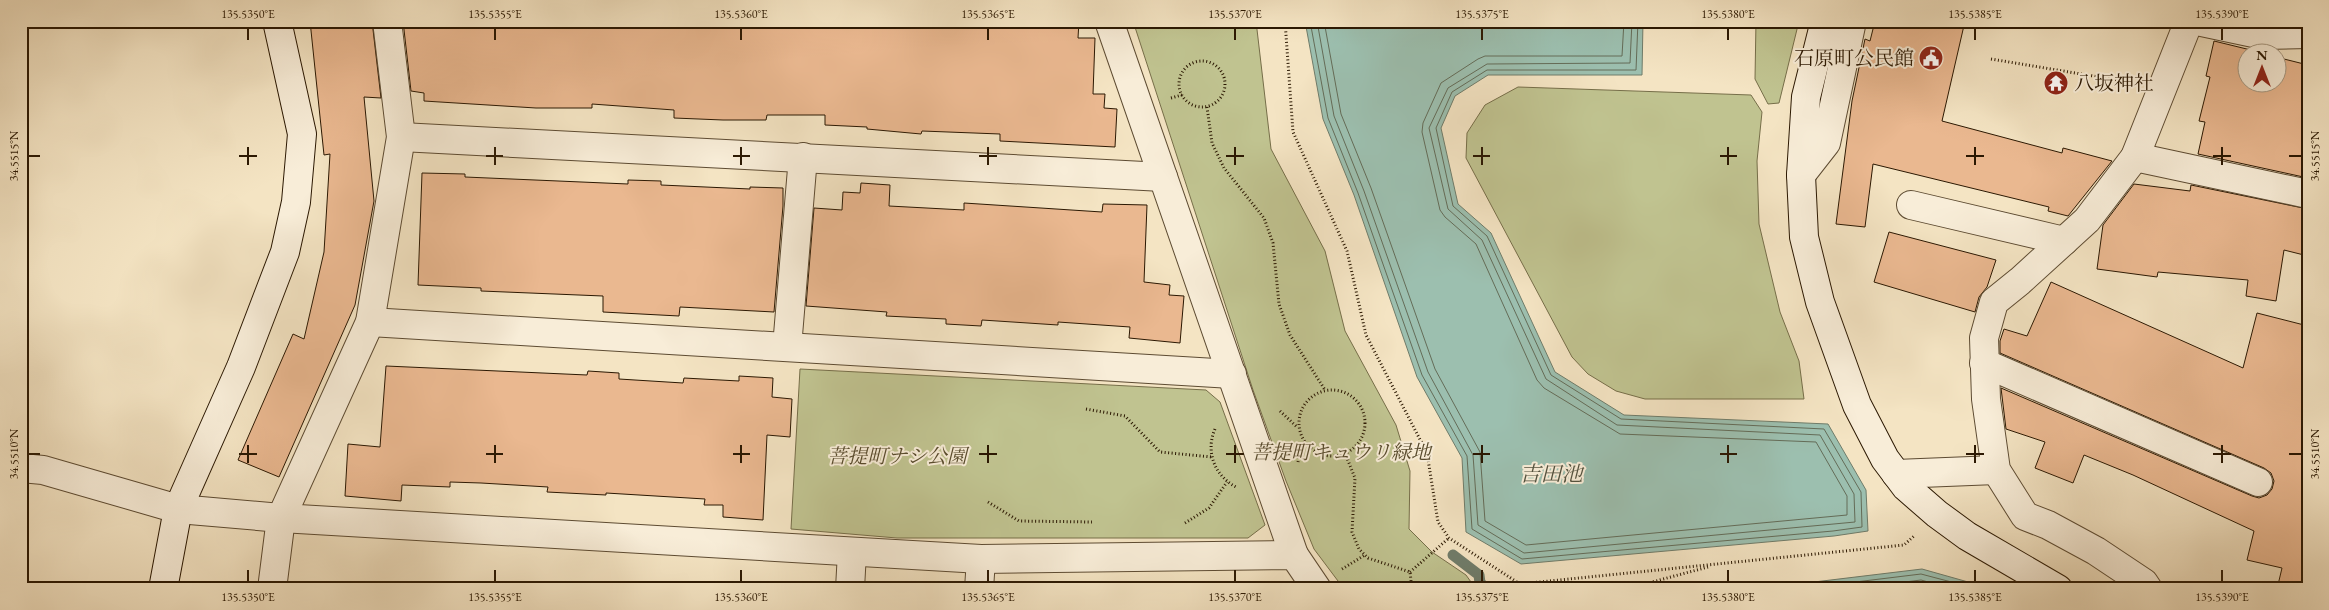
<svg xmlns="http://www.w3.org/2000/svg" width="2329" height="610" viewBox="0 0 2329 610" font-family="'EB Garamond','Noto Serif JP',serif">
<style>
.green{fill:#c0c390;stroke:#766e49}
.water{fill:#9cbfaf;stroke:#6f7c6a}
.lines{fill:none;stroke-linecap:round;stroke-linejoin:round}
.shore{stroke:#646c58;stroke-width:1}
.stream{stroke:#6f7c6a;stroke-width:11}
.building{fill:#eab890;stroke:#2b1802}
.street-casing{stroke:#5d4b32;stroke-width:30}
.secondary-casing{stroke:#2b1802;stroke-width:30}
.path{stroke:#2b1802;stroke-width:3;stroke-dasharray:1 2.5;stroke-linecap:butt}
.street{stroke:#f8edd8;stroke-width:28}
.secondary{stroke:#f8edd8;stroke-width:28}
.ticks{fill:none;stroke:#2b1802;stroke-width:2}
.labels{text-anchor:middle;stroke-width:4;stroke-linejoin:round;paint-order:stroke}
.poi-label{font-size:20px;fill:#2b1802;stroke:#f8edd8;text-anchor:end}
.park-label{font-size:20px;font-style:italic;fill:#584b2d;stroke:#f8edd8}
.water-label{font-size:21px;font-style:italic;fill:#53523f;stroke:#f8edd8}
.neatline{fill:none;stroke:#2b1802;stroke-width:2}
.ticks-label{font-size:12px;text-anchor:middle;fill:#2b1802}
</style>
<rect width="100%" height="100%" fill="#f4e4c3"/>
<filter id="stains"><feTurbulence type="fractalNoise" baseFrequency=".004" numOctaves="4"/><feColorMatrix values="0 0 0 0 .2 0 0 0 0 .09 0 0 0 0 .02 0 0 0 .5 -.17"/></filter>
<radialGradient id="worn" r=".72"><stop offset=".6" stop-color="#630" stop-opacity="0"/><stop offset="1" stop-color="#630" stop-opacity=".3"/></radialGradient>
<!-- green -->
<g class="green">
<path d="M1133,21H1256L1271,149L1325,251L1345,331L1396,425L1410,471L1409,529L1432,552L1466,575L1476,589H1344L1314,549L1286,481L1253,390Z"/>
<path d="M1756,21H1799L1779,103L1768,104L1755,79Z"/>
<path d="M1518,87L1751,95L1762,112L1757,161L1759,224L1780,312L1799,361L1804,399H1645L1616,391L1588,374L1572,357L1466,158L1467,133L1485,105Z"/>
<path d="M800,369L1206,390L1220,402L1265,525L1248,538H897L791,529Z"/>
</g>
<!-- water -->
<g class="water">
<path d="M1305,21H1643L1642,75H1488L1455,96L1441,128L1458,204L1491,233L1555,372L1624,415L1828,424L1866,490L1868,531L1834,536L1521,564L1466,532L1462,458L1417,377L1354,195L1323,119Z"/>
<path d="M1922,569L1993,589H1756Z"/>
</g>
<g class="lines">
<!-- shore -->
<g class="shore">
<path d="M1310,21L1328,118L1358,193L1422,375L1467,456L1472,529L1522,559L1833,531L1862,527L1861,492L1824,429L1621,419L1551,375L1487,236L1453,206L1436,128L1452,92L1487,70H1636L1638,21"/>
<path d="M1317,21L1334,116L1364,191L1428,372L1473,455L1478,525L1524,553L1855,522L1854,494L1820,435L1617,425L1546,379L1482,240L1448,209L1429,128L1448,88L1487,64L1630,63L1632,21"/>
<path d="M1324,21L1341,114L1371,188L1435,369L1480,452L1485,521L1526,545L1847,515V496L1816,442L1620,434L1544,388L1537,380L1476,244L1445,217L1440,210L1422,132L1423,123L1441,83L1478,59L1485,56H1622L1624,21"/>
<path d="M1798,589L1921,574L1978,589"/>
<path d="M1849,589L1921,580L1954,589"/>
</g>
<!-- stream -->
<path class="stream" d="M1453,555L1479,575L1480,583L1487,589"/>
</g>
<!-- building -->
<g class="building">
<path d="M310,21H372L381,98L364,97L374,201L355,305L279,477L238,460L293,334L304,339L324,252L330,154L324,155Z"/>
<path d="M403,21H962V24L1042,28V21H1079L1078,38H1095L1093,94H1105L1104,108L1117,109L1115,147L1000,141V134L922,131L921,134L867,129V127L825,125V115H767L766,120H723L674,118V110L592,104V108H536L424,101V93L411,91Z"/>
<path d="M1875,21H1965L1942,121L2062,153L2063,148L2112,161L2068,216L2048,211L2049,207L1873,164L1865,227L1836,224L1852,101L1865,39L1870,41Z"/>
<path d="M2214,41L2259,52H2246V82H2276V57L2308,65V178L2198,154L2205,122L2199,121L2210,77L2206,76Z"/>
<path d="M422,173L465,174V177L628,184V180L661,181V185L750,189V187L783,188V206L774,312L680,307L679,316L603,312V296L481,291V288L418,285Z"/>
<path d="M861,183L890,185L889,206L964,210V203L1102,212L1103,204L1147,205L1144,282L1170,285L1169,295L1184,296L1180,343L1129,338L1130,327L1058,322V325L982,320L981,326L946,324V319L886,316L887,312L806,306L814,208L842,210L843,192L860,193Z"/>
<path d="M2134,184L2190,191L2191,185L2308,209V256L2284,250L2276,301L2246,296L2248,280L2158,272L2157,277L2097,269L2103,225Z"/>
<path d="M1889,232L1996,260L1987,287L1979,297L1975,312L1874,282Z"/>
<path d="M2051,282L2243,368L2257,313L2308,326V589H2277L2282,568L2247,560L2254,531L2133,475L2084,455L2073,483L2035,468L2045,442L2006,429L2001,388L2252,496L2259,498L2267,495L2272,489L2274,481L2271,473L2264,468L2000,353V341L2004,329L2027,336Z"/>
<path d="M386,366L587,375L588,371L619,373V379L683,383L684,378L739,381V376L773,378L772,397L792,399L790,437L767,435L763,520L723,517V505H704L705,499L606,493V495L547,492L548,487L481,483L450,482V487L402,485L401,501L345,496L348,444L380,447Z"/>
</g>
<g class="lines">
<defs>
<g id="street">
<path d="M1109,21L1294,555"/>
<path d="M2197,21L2263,35L2308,34"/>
<path d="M401,137L1163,177"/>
<path d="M2135,157L2308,194"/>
<path d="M1801,175L1826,143L1852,21"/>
<path d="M1911,205L2064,241"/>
<path d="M370,322L1232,374"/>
<path d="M787,347L803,157"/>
<path d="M1984,363L2258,482"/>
<path d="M21,468L43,470L178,509L281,518L981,559L1294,555L1317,589"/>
<path d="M1896,474L1996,470"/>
<path d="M272,589L281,518L370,322L401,137L387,21"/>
<path d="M850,589L852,552"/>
<path d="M979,589L981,559"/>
<path d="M2148,589L2144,583L2096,551L2048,525L2025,516L1996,470L1986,399L1984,338L1994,302L2020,281L2087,220L2135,157L2189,21"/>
</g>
<g id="secondary">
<path d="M1825,21L1806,97L1801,175L1804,237L1820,302L1857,405L1885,459L1906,487L1937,514L1967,536L2058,589"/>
<path d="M163,589L178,509L241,367L285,252L296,202L302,134L277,21"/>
</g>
</defs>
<!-- street casing -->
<use href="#street" class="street-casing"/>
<!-- secondary casing -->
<use href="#secondary" class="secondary-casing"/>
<!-- path -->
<g class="path">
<path d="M1285,21L1293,132L1347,251L1366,335L1427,453L1438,522L1449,538L1520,584L1904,545L1914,536"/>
<path d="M1991,59L2129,82"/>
<circle cx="1202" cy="84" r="23"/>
<path d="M1171,98L1182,95"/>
<path d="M1207,107L1212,143L1224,168L1264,218L1273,243L1279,304L1290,335L1325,390"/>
<circle cx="1332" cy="423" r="33"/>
<path d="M1086,409L1125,416L1160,452L1212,457"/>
<path d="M1280,411L1297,427"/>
<path d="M1215,429C1205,452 1215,476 1236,487"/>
<path d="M1345,453L1355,478L1352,532L1359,549L1368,558L1410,572L1412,589"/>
<path d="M1298,462L1303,442"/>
<path d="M988,502L1019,521L1092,522"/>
<path d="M1185,523L1209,508L1227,482"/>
<path d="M1342,569L1365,555"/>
<path d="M1410,572L1449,538"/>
<path d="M1626,589L1708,567"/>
</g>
<!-- street -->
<use href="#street" class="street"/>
<!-- secondary -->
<use href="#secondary" class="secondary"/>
</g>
<!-- ticks -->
<path class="ticks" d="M248,28V40M495,28V40M741,28V40M988,28V40M1235,28V40M1482,28V40M1728,28V40M1975,28V40M2222,28V40M248,147V165M495,147V165M741,147V165M988,147V165M1235,147V165M1482,147V165M1728,147V165M1975,147V165M2222,147V165M28,156H40M239,156H257M486,156H503M733,156H750M979,156H997M1226,156H1244M1473,156H1490M1720,156H1737M1966,156H1984M2213,156H2231M2289,156H2302M248,445V463M495,445V463M741,445V463M988,445V463M1235,445V463M1482,445V463M1728,445V463M1975,445V463M2222,445V463M28,454H40M239,454H257M486,454H503M733,454H750M979,454H997M1226,454H1244M1473,454H1490M1720,454H1737M1966,454H1984M2213,454H2231M2289,454H2302M248,570V582M495,570V582M741,570V582M988,570V582M1235,570V582M1482,570V582M1728,570V582M1975,570V582M2222,570V582"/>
<!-- icons -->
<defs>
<symbol id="civic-disc" viewBox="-11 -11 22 22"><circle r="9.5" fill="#8f2418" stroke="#f8edd8"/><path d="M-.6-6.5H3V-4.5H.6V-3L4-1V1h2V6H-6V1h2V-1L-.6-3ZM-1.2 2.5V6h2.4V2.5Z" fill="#fff"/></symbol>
<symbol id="temple-disc" viewBox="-11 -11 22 22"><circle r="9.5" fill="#8f2418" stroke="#f8edd8"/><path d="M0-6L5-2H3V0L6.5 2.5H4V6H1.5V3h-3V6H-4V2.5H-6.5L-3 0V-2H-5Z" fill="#fff"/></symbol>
</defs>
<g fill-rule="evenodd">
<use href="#civic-disc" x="1917" y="44" width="28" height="28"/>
<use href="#temple-disc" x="2042" y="69" width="28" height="28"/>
</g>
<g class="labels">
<!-- poi labels -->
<g class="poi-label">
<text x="1914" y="65">石原町公民館</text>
<text x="2074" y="90" text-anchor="start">八坂神社</text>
</g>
<!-- park labels -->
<g class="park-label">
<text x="1341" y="459">菩提町キュウリ緑地</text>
<text x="897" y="463">菩提町ナシ公園</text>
</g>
<!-- water labels -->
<g class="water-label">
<text x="1551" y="481">吉田池</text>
</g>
</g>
<!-- margin -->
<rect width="2329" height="610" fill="none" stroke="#f4e4c3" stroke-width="55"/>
<!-- north arrow -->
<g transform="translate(2262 68)"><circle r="24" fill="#f8edd8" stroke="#a69882"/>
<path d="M0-4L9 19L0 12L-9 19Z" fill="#8f2418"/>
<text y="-8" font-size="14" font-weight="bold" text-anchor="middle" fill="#2b1802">N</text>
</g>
<rect x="28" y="28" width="2274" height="554" class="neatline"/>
<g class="ticks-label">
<text x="248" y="18">135.5350°E</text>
<text x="495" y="18">135.5355°E</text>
<text x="741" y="18">135.5360°E</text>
<text x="988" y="18">135.5365°E</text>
<text x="1235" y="18">135.5370°E</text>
<text x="1482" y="18">135.5375°E</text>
<text x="1728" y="18">135.5380°E</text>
<text x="1975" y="18">135.5385°E</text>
<text x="2222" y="18">135.5390°E</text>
<text transform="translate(14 156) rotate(-90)" y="4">34.5515°N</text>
<text transform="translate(2315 156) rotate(-90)" y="4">34.5515°N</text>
<text transform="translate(14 454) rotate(-90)" y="4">34.5510°N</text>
<text transform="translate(2315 454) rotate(-90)" y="4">34.5510°N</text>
<text x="248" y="601">135.5350°E</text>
<text x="495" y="601">135.5355°E</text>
<text x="741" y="601">135.5360°E</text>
<text x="988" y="601">135.5365°E</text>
<text x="1235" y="601">135.5370°E</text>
<text x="1482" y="601">135.5375°E</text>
<text x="1728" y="601">135.5380°E</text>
<text x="1975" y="601">135.5385°E</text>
<text x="2222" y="601">135.5390°E</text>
</g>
<rect width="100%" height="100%" filter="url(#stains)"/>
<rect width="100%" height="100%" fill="url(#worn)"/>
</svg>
